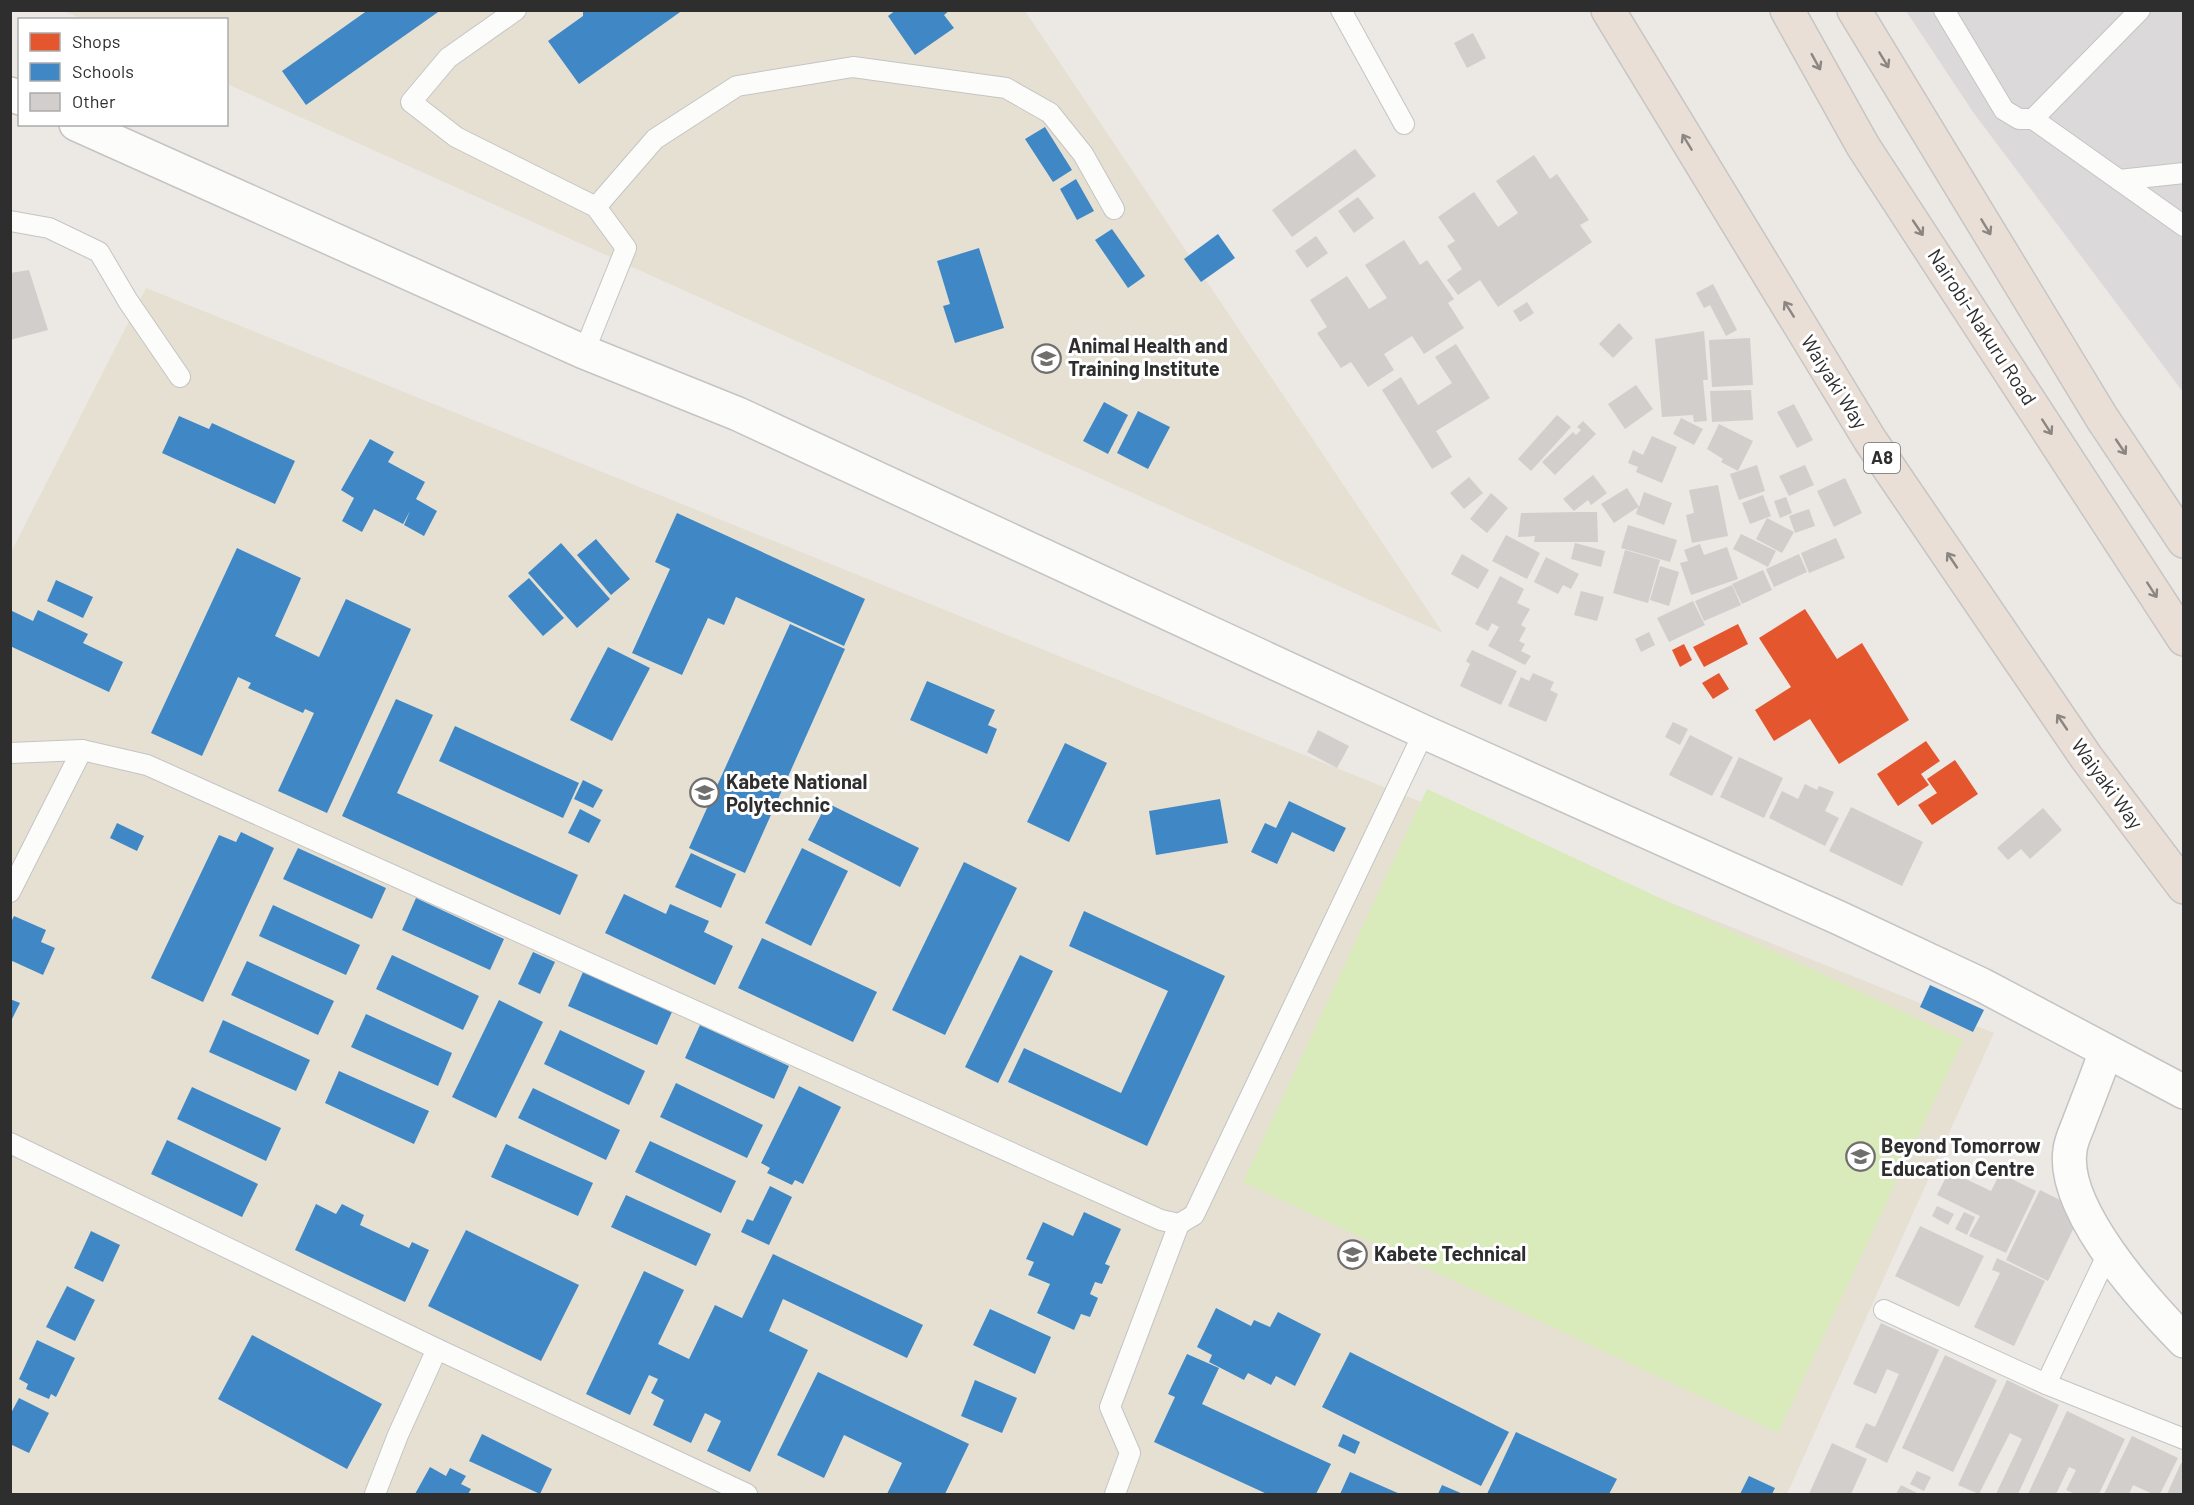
<svg xmlns="http://www.w3.org/2000/svg" width="2194" height="1505" viewBox="0 0 2194 1505" font-family="Barlow,sans-serif">
<style>
.industrial{fill:#dcd9db}
.education{fill:#e6e0d3}
.pitch{fill:#d9eabb}
.shops{fill:#e4572e}
.schools{fill:#3f88c5}
.building{fill:#d1cecb}
.lines{fill:none;stroke-linecap:round;stroke-linejoin:round}
.lane-casing{stroke:#c5c4c5;stroke-width:22}
.street-casing{stroke:#c5c4c5;stroke-width:36}
.secondary-casing{stroke:#c5c4c5;stroke-width:36}
.highway-casing{stroke:#c6c5c4;stroke-width:36}
.lane{stroke:#fcfcfb;stroke-width:20}
.street{stroke:#fcfcfb;stroke-width:33}
.secondary{stroke:#fcfcfb;stroke-width:33}
.highway{stroke:#eadfd6;stroke-width:33}
.oneway{stroke:#8c8682}
.labels{text-anchor:middle;stroke-width:6;stroke-linejoin:round;paint-order:stroke}
.shield{fill:#fff;stroke:#6d6d6d;stroke-width:1.5}
.shield-label{font-size:18px;font-weight:bold;fill:#2e2e2e}
.street-label{font-size:20px;fill:#2e2e2e;stroke:#fff}
.poi-label{font-size:20px;font-weight:bold;fill:#2e2e2e;stroke:#fff;text-anchor:start}
</style>
<rect width="100%" height="100%" fill="#ece8e4"/>
<!-- industrial -->
<path class="industrial" d="M1906,11H2183V392L1973,112Z"/>
<!-- education -->
<g class="education">
<path d="M63,11H1025L1443,633L227,84L226,20L83,19Z"/>
<path d="M146,288L1994,1033L1787,1494H11L10,554Z"/>
</g>
<!-- pitch -->
<path class="pitch" d="M1427,789L1963,1040L1778,1433L1243,1182Z"/>
<!-- shops -->
<g class="shops">
<path d="M1805,609L1837,659L1862,643L1909,720L1839,764L1810,719L1774,741L1755,710L1791,687L1759,638Z"/>
<path d="M1738,624L1748,644L1704,667L1693,647Z"/>
<path d="M1684,644L1692,660L1680,667L1672,650Z"/>
<path d="M1719,673L1729,689L1713,699L1702,683Z"/>
<path d="M1926,741L1940,761L1921,774L1929,785L1898,806L1877,774Z"/>
<path d="M1955,760L1978,794L1932,825L1918,805L1937,793L1927,779Z"/>
</g>
<!-- schools -->
<g class="schools">
<path d="M368,10H441L306,105L282,71Z"/>
<path d="M583,10H683L579,84L548,41L583,16Z"/>
<path d="M896,10H950L944,15L954,28L915,55L888,16Z"/>
<path d="M1045,127L1072,170L1053,182L1025,139Z"/>
<path d="M1076,179L1094,211L1077,220L1060,189Z"/>
<path d="M1112,229L1145,276L1128,288L1095,240Z"/>
<path d="M1218,234L1235,258L1201,282L1184,259Z"/>
<path d="M979,248L1004,328L955,343L943,306L950,304L937,261Z"/>
<path d="M1104,402L1128,415L1108,454L1083,441Z"/>
<path d="M1138,411L1170,427L1148,469L1117,453Z"/>
<path d="M179,416L209,429L212,423L295,461L275,504L162,453Z"/>
<path d="M370,439L394,452L388,462L425,482L416,499L437,511L424,536L404,525L410,511L403,524L374,509L362,532L342,521L354,498L341,490Z"/>
<path d="M677,513L865,599L844,646L736,597L724,625L708,618L682,675L632,653L670,569L655,562Z"/>
<path d="M596,539L630,579L611,595L577,555Z"/>
<path d="M561,543L610,599L577,628L528,573Z"/>
<path d="M237,548L301,578L275,636L319,657L346,599L411,629L327,813L278,791L314,713L305,709L303,713L248,688L251,683L238,677L202,756L151,733Z"/>
<path d="M529,578L564,618L543,636L508,596Z"/>
<path d="M56,580L93,597L83,618L47,601Z"/>
<path d="M10,610L33,621L38,610L88,634L83,643L123,662L109,692L10,646Z"/>
<path d="M790,624L845,649L745,873L689,848Z"/>
<path d="M608,647L650,668L612,741L570,720Z"/>
<path d="M927,681L995,710L988,725L997,729L987,754L910,720Z"/>
<path d="M396,699L433,715L397,793L578,875L560,915L342,816Z"/>
<path d="M455,726L579,783L563,818L439,761Z"/>
<path d="M1065,743L1107,763L1069,842L1027,822Z"/>
<path d="M583,780L603,790L593,808L574,799Z"/>
<path d="M1220,799L1228,843L1156,855L1149,811Z"/>
<path d="M1289,801L1346,828L1334,852L1292,832L1277,864L1251,852L1265,823L1276,828Z"/>
<path d="M827,803L919,848L900,887L808,840Z"/>
<path d="M580,809L601,820L589,843L568,833Z"/>
<path d="M117,823L144,836L137,851L110,838Z"/>
<path d="M241,832L274,848L203,1002L151,978L219,835L236,842Z"/>
<path d="M298,848L386,888L372,919L283,879Z"/>
<path d="M802,848L848,871L811,946L765,923Z"/>
<path d="M691,853L736,874L721,908L675,887Z"/>
<path d="M964,862L1017,888L945,1035L892,1010Z"/>
<path d="M624,894L666,914L670,904L709,921L704,932L733,946L715,985L605,933Z"/>
<path d="M416,898L504,939L490,970L402,930Z"/>
<path d="M273,905L360,945L346,975L259,936Z"/>
<path d="M1084,911L1225,976L1147,1146L1008,1082L1024,1048L1121,1093L1168,991L1069,946Z"/>
<path d="M14,916L46,930L41,942L55,948L43,975L10,960V924Z"/>
<path d="M762,938L877,992L853,1042L738,988Z"/>
<path d="M533,952L555,962L540,994L518,984Z"/>
<path d="M392,955L479,996L463,1030L376,989Z"/>
<path d="M1020,955L1053,971L998,1083L965,1067Z"/>
<path d="M247,961L334,1001L318,1035L231,995Z"/>
<path d="M583,972L672,1012L657,1045L568,1006Z"/>
<path d="M1930,985L1984,1010L1973,1032L1920,1007Z"/>
<path d="M10,999L20,1003L10,1023Z"/>
<path d="M499,1000L543,1022L496,1118L452,1097Z"/>
<path d="M366,1014L452,1053L438,1086L351,1047Z"/>
<path d="M223,1020L310,1060L296,1091L209,1052Z"/>
<path d="M700,1025L789,1066L774,1099L685,1058Z"/>
<path d="M560,1030L645,1071L629,1105L544,1064Z"/>
<path d="M339,1071L429,1111L414,1144L325,1103Z"/>
<path d="M676,1083L763,1125L747,1158L660,1117Z"/>
<path d="M799,1086L841,1107L803,1184L795,1180L792,1185L767,1173L770,1168L761,1163Z"/>
<path d="M192,1087L281,1128L266,1161L177,1119Z"/>
<path d="M533,1088L620,1130L606,1160L518,1118Z"/>
<path d="M167,1140L258,1184L242,1217L151,1174Z"/>
<path d="M650,1141L736,1181L721,1213L635,1172Z"/>
<path d="M506,1144L593,1183L578,1216L491,1177Z"/>
<path d="M770,1186L792,1197L769,1245L741,1232L747,1219L753,1221Z"/>
<path d="M626,1195L711,1234L696,1266L611,1227Z"/>
<path d="M316,1204L336,1214L342,1204L364,1215L360,1225L409,1248L412,1242L429,1250L405,1302L295,1250Z"/>
<path d="M1084,1212L1121,1229L1105,1264L1110,1266L1102,1284L1095,1282L1090,1294L1098,1298L1090,1317L1081,1314L1074,1330L1037,1313L1050,1284L1028,1275L1034,1262L1026,1259L1043,1222L1073,1236Z"/>
<path d="M466,1230L579,1285L541,1361L428,1306Z"/>
<path d="M91,1231L120,1245L103,1282L74,1268Z"/>
<path d="M773,1254L923,1325L907,1358L783,1299L769,1331L808,1350L750,1472L707,1451L721,1421L705,1413L691,1443L653,1425L664,1400L651,1393L658,1379L649,1375L630,1415L586,1394L644,1271L684,1290L658,1344L689,1359L715,1305L742,1318Z"/>
<path d="M67,1286L95,1300L75,1341L46,1327Z"/>
<path d="M1216,1308L1251,1326L1254,1320L1270,1327L1278,1312L1321,1334L1295,1386L1276,1376L1271,1385L1248,1373L1244,1380L1209,1362L1212,1355L1197,1347Z"/>
<path d="M990,1309L1051,1337L1035,1374L973,1345Z"/>
<path d="M252,1335L382,1404L347,1469L218,1399Z"/>
<path d="M37,1340L75,1358L56,1397L51,1394L49,1399L26,1389L28,1384L19,1379Z"/>
<path d="M1350,1352L1509,1432L1481,1486L1322,1407Z"/>
<path d="M1187,1354L1219,1368L1202,1404L1331,1464L1316,1494H1267L1154,1442L1175,1397L1168,1394Z"/>
<path d="M818,1372L969,1444L945,1494H887L902,1463L844,1435L824,1478L777,1455Z"/>
<path d="M975,1380L1017,1398L1002,1433L961,1416Z"/>
<path d="M19,1398L49,1413L29,1453L10,1444V1415Z"/>
<path d="M1516,1432L1617,1479L1609,1494H1487Z"/>
<path d="M482,1434L552,1469L540,1494L469,1461Z"/>
<path d="M1343,1434L1360,1442L1355,1454L1338,1446Z"/>
<path d="M430,1467L446,1476L450,1468L466,1476L461,1484L471,1489L468,1494H415Z"/>
<path d="M1350,1472L1400,1494H1340Z"/>
<path d="M1749,1476L1775,1488L1772,1494H1740Z"/>
<path d="M1442,1485L1463,1494H1438Z"/>
</g>
<!-- building -->
<g class="building">
<path d="M1473,33L1486,58L1467,68L1454,43Z"/>
<path d="M1355,149L1376,176L1292,237L1272,210Z"/>
<path d="M1534,155L1550,179L1557,174L1589,220L1580,225L1592,242L1498,307L1480,280L1458,295L1447,280L1462,269L1447,246L1455,241L1438,217L1474,192L1498,227L1518,213L1496,181Z"/>
<path d="M1358,197L1374,218L1354,233L1338,211Z"/>
<path d="M1316,236L1328,253L1307,268L1295,251Z"/>
<path d="M1404,240L1420,265L1427,260L1454,299L1448,303L1464,328L1424,354L1412,336L1384,354L1394,370L1368,387L1351,362L1341,368L1317,333L1327,327L1310,300L1347,276L1369,309L1387,298L1365,265Z"/>
<path d="M29,270L48,330L10,340V273Z"/>
<path d="M1713,284L1737,330L1726,336L1710,305L1704,308L1696,293Z"/>
<path d="M1527,302L1534,313L1520,322L1513,311Z"/>
<path d="M1619,323L1633,338L1613,358L1599,344Z"/>
<path d="M1704,331L1708,380H1703L1707,421L1694,422L1693,415L1662,417L1655,339Z"/>
<path d="M1750,338L1753,385L1712,387L1709,340Z"/>
<path d="M1456,344L1490,398L1436,431L1452,457L1432,469L1382,390L1401,377L1418,405L1452,383L1435,357Z"/>
<path d="M1636,385L1653,409L1625,429L1608,404Z"/>
<path d="M1751,390L1753,420L1712,422L1710,391Z"/>
<path d="M1794,404L1813,440L1797,448L1777,412Z"/>
<path d="M1557,415L1571,427L1531,471L1518,459Z"/>
<path d="M1681,418L1703,429L1694,445L1673,434Z"/>
<path d="M1583,421L1596,434L1555,475L1542,462L1573,432L1576,435L1581,430L1577,427Z"/>
<path d="M1719,424L1753,441L1738,471L1721,462L1723,459L1707,449Z"/>
<path d="M1652,436L1677,447L1662,483L1636,472L1638,467L1628,463L1633,450L1643,455Z"/>
<path d="M1757,465L1765,491L1739,500L1730,474Z"/>
<path d="M1805,465L1814,485L1789,496L1779,476Z"/>
<path d="M1593,475L1607,493L1591,505L1588,500L1574,511L1563,499Z"/>
<path d="M1469,477L1483,493L1464,509L1450,493Z"/>
<path d="M1845,478L1862,513L1834,527L1817,491Z"/>
<path d="M1718,485L1728,536L1692,543L1686,515L1694,513L1689,490Z"/>
<path d="M1627,488L1639,507L1644,492L1672,503L1664,525L1636,514L1638,507L1614,523L1601,504Z"/>
<path d="M1491,493L1508,508L1487,533L1470,519Z"/>
<path d="M1763,495L1771,516L1750,524L1742,503Z"/>
<path d="M1786,497L1792,513L1780,518L1774,501Z"/>
<path d="M1809,509L1815,526L1795,533L1789,516Z"/>
<path d="M1577,512H1597L1598,542H1534L1535,536L1518,537L1521,513Z"/>
<path d="M1767,518L1794,532L1782,553L1756,539Z"/>
<path d="M1628,525L1677,540L1670,562L1621,548Z"/>
<path d="M1741,534L1776,551L1768,567L1733,549Z"/>
<path d="M1506,535L1540,553L1527,579L1492,561Z"/>
<path d="M1836,538L1845,558L1809,573L1801,553Z"/>
<path d="M1575,543L1605,551L1601,567L1571,559Z"/>
<path d="M1700,544L1704,555L1727,547L1738,579L1691,595L1680,563L1688,561L1684,550Z"/>
<path d="M1625,550L1660,560L1648,603L1613,593Z"/>
<path d="M1462,554L1489,570L1478,589L1451,574Z"/>
<path d="M1799,554L1807,572L1774,587L1766,569Z"/>
<path d="M1546,557L1579,574L1571,589L1563,585L1558,594L1534,582Z"/>
<path d="M1660,566L1679,572L1669,606L1650,600Z"/>
<path d="M1763,570L1772,590L1742,604L1732,584Z"/>
<path d="M1500,576L1524,589L1517,603L1530,609L1521,625L1526,628L1519,641L1525,644L1521,651L1531,656L1525,665L1488,646L1499,627L1492,623L1488,631L1475,624Z"/>
<path d="M1732,585L1741,605L1704,621L1695,601Z"/>
<path d="M1581,591L1604,597L1597,621L1574,615Z"/>
<path d="M1693,601L1705,625L1669,642L1657,618Z"/>
<path d="M1649,632L1655,645L1641,652L1635,639Z"/>
<path d="M1472,650L1517,671L1501,705L1460,686L1470,664L1466,661Z"/>
<path d="M1533,673L1554,682L1550,690L1558,694L1546,722L1508,706L1521,677L1529,681Z"/>
<path d="M1673,722L1688,729L1680,745L1665,737Z"/>
<path d="M1318,730L1349,746L1337,768L1307,752Z"/>
<path d="M1690,735L1733,757L1712,796L1669,775Z"/>
<path d="M1739,757L1783,778L1764,818L1720,797Z"/>
<path d="M1805,784L1817,790L1819,786L1834,792L1825,811L1839,818L1825,846L1769,818L1782,791L1798,799Z"/>
<path d="M1851,807L1923,842L1902,886L1829,851Z"/>
<path d="M2043,808L2062,830L2030,859L2021,849L2008,860L1997,848Z"/>
<path d="M1949,1171L1991,1191L2000,1173L2036,1191L2006,1253L1969,1236L1980,1216L1937,1195Z"/>
<path d="M2040,1190L2082,1211L2048,1281L2006,1260Z"/>
<path d="M1937,1206L1954,1214L1948,1225L1932,1216Z"/>
<path d="M1964,1212L1975,1217L1967,1235L1955,1229Z"/>
<path d="M1920,1226L1984,1256L1959,1307L1895,1276Z"/>
<path d="M1997,1258L2045,1281L2014,1346L1974,1327L2000,1273L1992,1270Z"/>
<path d="M1881,1323L1939,1350L1887,1463L1855,1447L1866,1423L1875,1427L1899,1374L1887,1369L1876,1394L1853,1384Z"/>
<path d="M1945,1355L1997,1380L1953,1472L1902,1448Z"/>
<path d="M2007,1380L2059,1405L2018,1494H1996L2022,1439L2010,1433L1979,1494L1958,1485Z"/>
<path d="M2067,1411L2125,1439L2099,1494H2075L2066,1490L2076,1470L2069,1467L2056,1494H2028Z"/>
<path d="M2132,1436L2178,1458L2160,1494H2153L2133,1485L2129,1494H2104Z"/>
<path d="M1832,1443L1867,1459L1851,1494H1809Z"/>
<path d="M2181,1463L2184,1464V1494H2167Z"/>
<path d="M1917,1471L1931,1477L1924,1491L1910,1484Z"/>
<path d="M1901,1485L1919,1494H1896Z"/>
</g>
<g class="lines">
<defs>
<g id="lane">
<path d="M516,10L448,58L411,102L456,137L596,207L626,248L584,352"/>
<path d="M1341,10L1404,124"/>
<path d="M1944,10L2004,110L2019,119H2033L2140,10"/>
<path d="M2033,119L2184,226"/>
<path d="M2119,180L2184,173"/>
<path d="M596,207L655,139L737,86L853,67L1006,88L1050,113L1083,154L1114,209"/>
<path d="M10,221L49,228L99,252L128,301L180,377"/>
<path d="M10,753L82,750L147,765L1161,1220L1179,1224L1194,1215L1424,732"/>
<path d="M10,892L82,750"/>
<path d="M10,1143L437,1349L747,1494"/>
<path d="M1884,1310L2046,1384L2184,1439"/>
<path d="M2046,1384L2109,1251"/>
<path d="M375,1494L398,1435L437,1349"/>
<path d="M1115,1494L1130,1453L1110,1407L1179,1224"/>
</g>
<path id="street" d="M2106,1051C2098,1074 2089,1097 2080,1120C2077,1129 2071,1140 2070,1150C2061,1209 2145,1301 2184,1341"/>
<g id="secondary">
<path d="M10,94L20,98"/>
<path d="M76,124L584,352L738,414L1424,732L1837,917L1982,985L2184,1092"/>
</g>
<g id="highway">
<path d="M1608,10L1870,440L2086,757L2184,887"/>
<path d="M1787,10L1863,146L2184,639"/>
<path d="M1854,10L2102,418L2184,541"/>
</g>
</defs>
<!-- lane casing -->
<use href="#lane" class="lane-casing"/>
<!-- street casing -->
<use href="#street" class="street-casing"/>
<!-- secondary casing -->
<use href="#secondary" class="secondary-casing"/>
<!-- highway casing -->
<use href="#highway" class="highway-casing"/>
<!-- lane -->
<use href="#lane" class="lane"/>
<!-- street -->
<use href="#street" class="street"/>
<!-- secondary -->
<use href="#secondary" class="secondary"/>
<!-- highway -->
<use href="#highway" class="highway"/>
</g>
<!-- one-way arrows -->
<defs><path id="oneway-shaft" d="M-6 0H5M1.5-3L5.5 0L1.5 3" fill="none" stroke-width="1.6" stroke-linecap="round" stroke-linejoin="round" transform="scale(1.5)"/></defs>
<g class="oneway">
<use href="#oneway-shaft" transform="translate(1884 60) rotate(59)"/>
<use href="#oneway-shaft" transform="translate(1816 62) rotate(61)"/>
<use href="#oneway-shaft" transform="translate(1687 142) rotate(-121)"/>
<use href="#oneway-shaft" transform="translate(1986 227) rotate(59)"/>
<use href="#oneway-shaft" transform="translate(1918 228) rotate(56)"/>
<use href="#oneway-shaft" transform="translate(1789 309) rotate(-122)"/>
<use href="#oneway-shaft" transform="translate(2047 427) rotate(57)"/>
<use href="#oneway-shaft" transform="translate(2121 447) rotate(56)"/>
<use href="#oneway-shaft" transform="translate(1952 560) rotate(-124)"/>
<use href="#oneway-shaft" transform="translate(2152 590) rotate(57)"/>
<use href="#oneway-shaft" transform="translate(2062 722) rotate(-124)"/>
</g>
<!-- icons -->
<defs>
<symbol id="university-ring" viewBox="-11 -11 22 22"><circle r="9.5" fill="#fff" stroke="#706f6e" stroke-width="1.5"/><path d="M0-5L7-2L0 1L-7-2ZM-4 1L0 2.5L4 1V4Q0 6-4 4Z" fill="#706f6e"/></symbol>
<symbol id="school-ring" viewBox="-11 -11 22 22"><circle r="9.5" fill="#fff" stroke="#706f6e" stroke-width="1.5"/><path d="M0-5L7-2L0 1L-7-2ZM-4 1L0 2.5L4 1V4Q0 6-4 4Z" fill="#706f6e"/></symbol>
</defs>
<g fill-rule="evenodd">
<use href="#university-ring" x="1030" y="342" width="33" height="33"/>
<use href="#university-ring" x="688" y="776" width="33" height="33"/>
<use href="#school-ring" x="1844" y="1140" width="33" height="33"/>
<use href="#school-ring" x="1336" y="1238" width="33" height="33"/>
</g>
<g class="labels">
<!-- shield labels -->
<rect class="shield" x="1864" y="443" width="36" height="30" rx="4.5"/>
<g class="shield-label">
<text x="1882" y="464">A8</text>
</g>
<!-- street labels -->
<g class="street-label">
<text transform="translate(1982 327) rotate(57)" y="7">Nairobi-Nakuru Road</text>
<text transform="translate(1834 382) rotate(58)" y="7">Waiyaki Way</text>
<text transform="translate(2107 784) rotate(54)" y="7">Waiyaki Way</text>
</g>
<!-- poi labels -->
<g class="poi-label">
<text x="1068" y="353">Animal Health and<tspan x="1068" dy="23">Training Institute</tspan></text>
<text x="726" y="789">Kabete National<tspan x="726" dy="23">Polytechnic</tspan></text>
<text x="1881" y="1153">Beyond Tomorrow<tspan x="1881" dy="23">Education Centre</tspan></text>
<text x="1374" y="1261">Kabete Technical</text>
</g>
</g>
<!-- border -->
<rect width="2194" height="1505" fill="none" stroke="#2e2e2e" stroke-width="24"/>
<!-- legend -->
<rect x="18" y="18" width="210" height="108" fill="#ffffff" stroke="#ababab" stroke-width="1.5"/>
<rect x="30" y="33" width="30" height="18" fill="#e4572e" stroke="#ababab" stroke-width="1.5"/>
<text x="72" y="48" font-size="18" fill="#2e2e2e">Shops</text>
<rect x="30" y="63" width="30" height="18" fill="#3f88c5" stroke="#ababab" stroke-width="1.5"/>
<text x="72" y="78" font-size="18" fill="#2e2e2e">Schools</text>
<rect x="30" y="93" width="30" height="18" fill="#d1cecb" stroke="#ababab" stroke-width="1.5"/>
<text x="72" y="108" font-size="18" fill="#2e2e2e">Other</text>
</svg>
